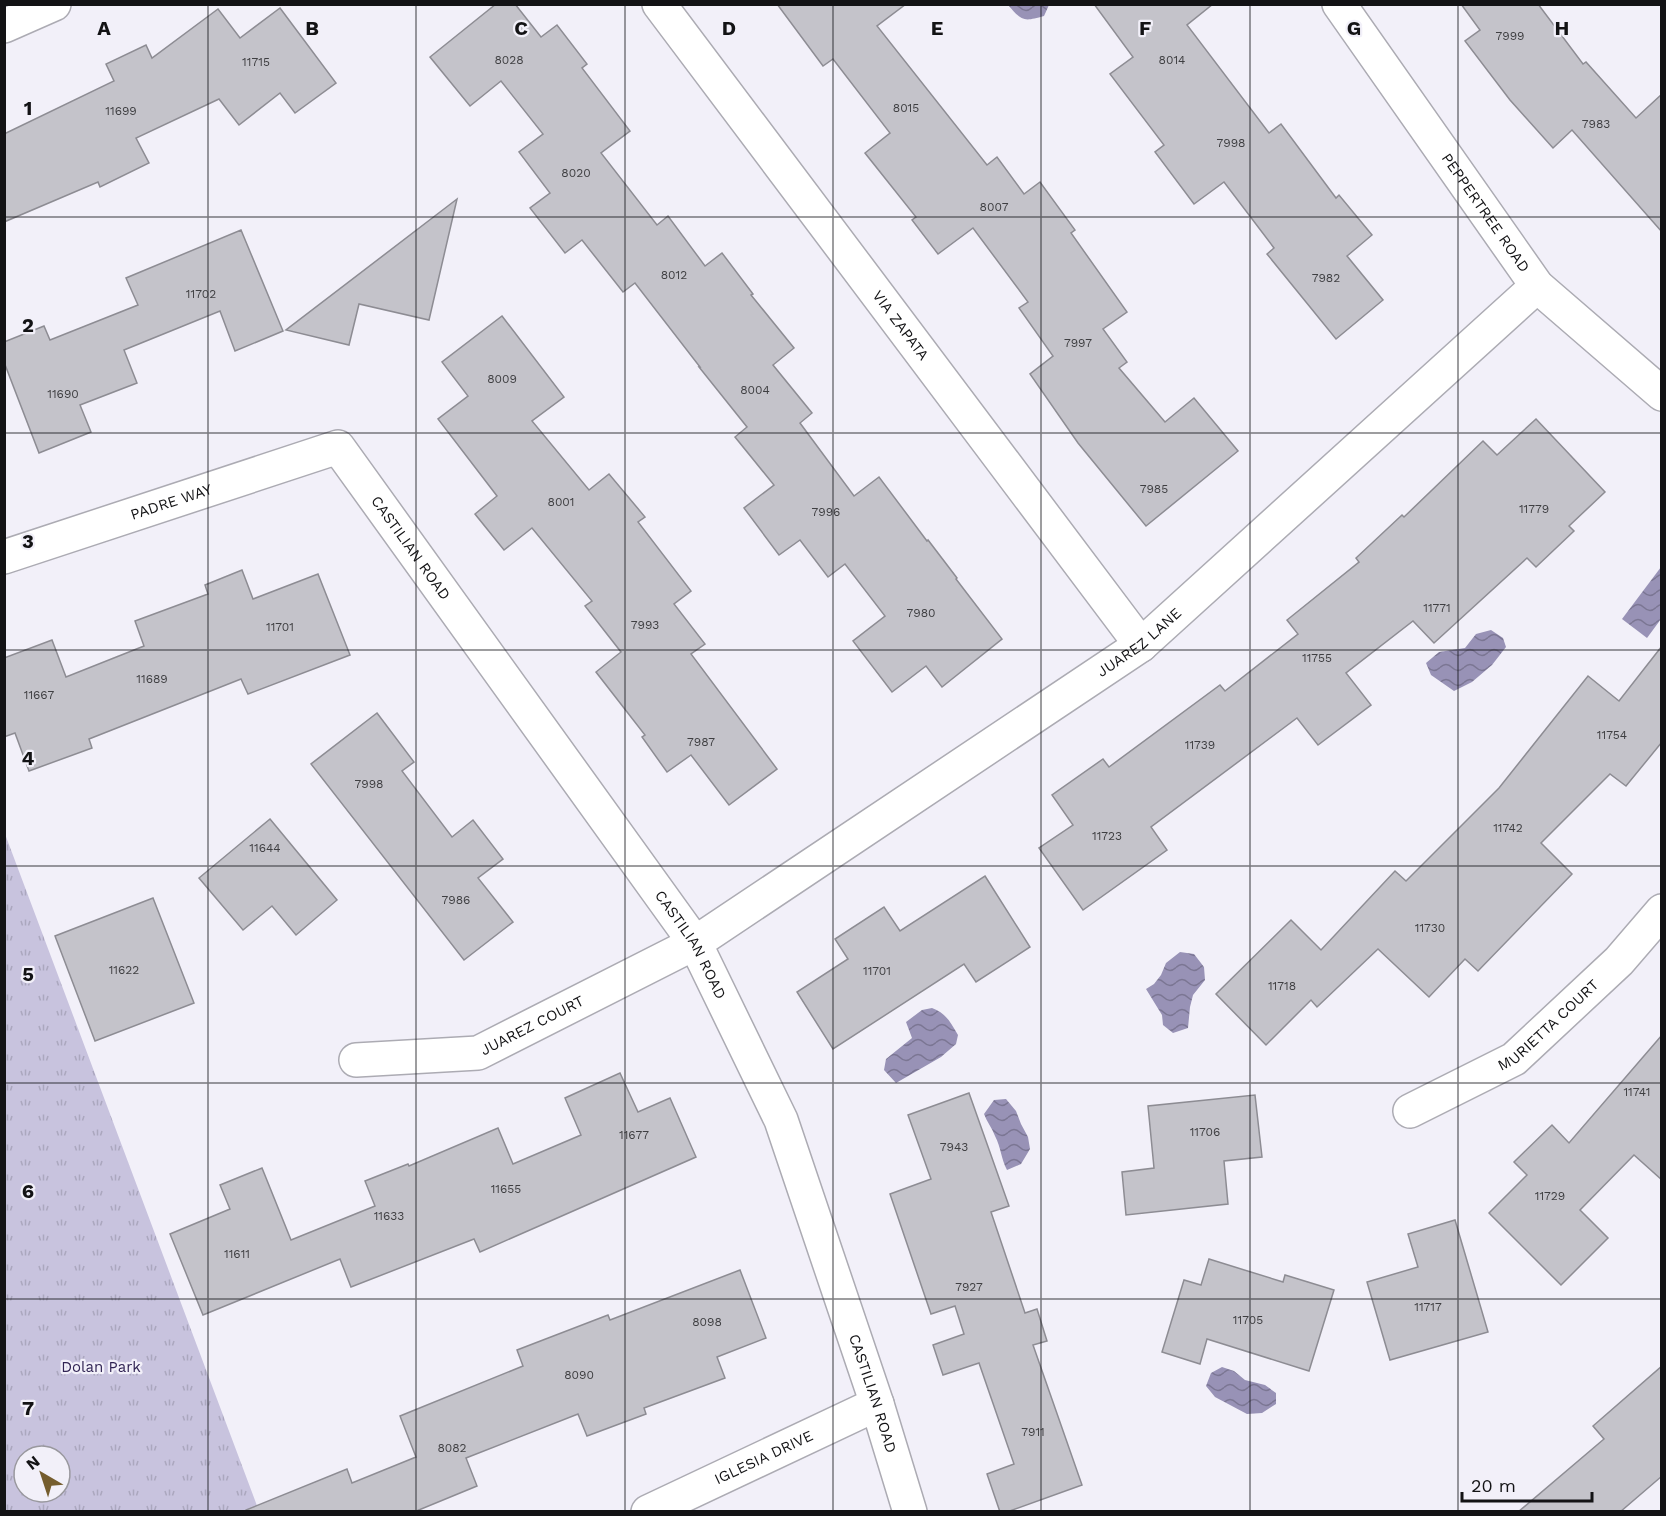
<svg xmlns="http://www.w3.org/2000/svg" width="1666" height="1516" viewBox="0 0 1666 1516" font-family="'Work Sans',sans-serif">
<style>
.park{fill:url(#park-tufts);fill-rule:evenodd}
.water{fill:url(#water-waves)}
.building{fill:#c4c3ca;stroke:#8d8c93;stroke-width:1.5}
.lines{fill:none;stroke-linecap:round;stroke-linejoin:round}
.minor-casing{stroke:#acabb3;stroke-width:36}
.minor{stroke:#fff;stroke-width:33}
.grid{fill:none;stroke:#131315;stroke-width:1.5;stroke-opacity:0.55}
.labels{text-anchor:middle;stroke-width:4.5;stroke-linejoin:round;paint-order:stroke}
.number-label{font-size:12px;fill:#3f3f42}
.street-label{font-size:15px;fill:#131315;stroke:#f2f0f9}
.park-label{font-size:15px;fill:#312454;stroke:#f2f0f9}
.grid-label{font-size:20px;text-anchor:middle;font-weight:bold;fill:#131315;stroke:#f2f0f9;stroke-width:4.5;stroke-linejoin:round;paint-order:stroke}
</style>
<defs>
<pattern id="park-tufts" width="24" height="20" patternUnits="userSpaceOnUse" patternTransform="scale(1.5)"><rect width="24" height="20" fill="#c8c3de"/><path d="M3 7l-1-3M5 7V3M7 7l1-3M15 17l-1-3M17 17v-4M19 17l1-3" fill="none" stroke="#aba7be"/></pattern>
<pattern id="water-waves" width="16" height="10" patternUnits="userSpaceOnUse" patternTransform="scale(1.5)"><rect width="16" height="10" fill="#9892b6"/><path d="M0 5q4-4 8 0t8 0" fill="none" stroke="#7b7693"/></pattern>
</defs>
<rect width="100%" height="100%" fill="#f2f0f9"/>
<!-- park -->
<path class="park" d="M5,834L259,1511H5ZM24,1456H60V1492H24Z"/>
<!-- water -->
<g class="water">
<path d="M1008,5H1049L1044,16C1023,22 1022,21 1008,5Z"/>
<path d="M1661,567V619L1647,638L1622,619Z"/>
<path d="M1491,630L1503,638L1506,647L1492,665L1472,682L1454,691L1431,675L1426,663L1439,652L1465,648L1476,634Z"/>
<path d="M1180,952L1194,954L1204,967L1205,980L1193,995L1190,1007L1188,1028L1173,1033L1163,1025L1162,1015L1146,989L1154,984L1161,975L1166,963Z"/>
<path d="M932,1008C946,1013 951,1023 958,1035L956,1044L941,1057L896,1083L884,1070L886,1059L912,1038L906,1022L922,1010Z"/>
<path d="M1006,1099L1016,1111L1021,1124L1028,1137L1030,1149L1021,1164L1007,1170C1001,1159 1001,1147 995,1136C992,1128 987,1122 984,1114L994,1100Z"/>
<path d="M1222,1367L1234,1371L1245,1380L1265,1385L1276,1393V1404L1262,1413L1247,1414L1215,1397L1206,1386L1211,1373Z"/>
</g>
<!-- building -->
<g class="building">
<path d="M496,4H515L541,37L557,25L587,64L582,68L630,131L601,153L657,225L668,216L705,266L722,253L753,294L751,295L794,348L773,365L812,413L800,423L854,496L879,477L927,541L928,540L957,578L956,579L1002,639L942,687L926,666L892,692L853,641L885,616L845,564L828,577L800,540L779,555L744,508L774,485L735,437L747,427L699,367H700L635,283L623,292L582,240L565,253L530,208L550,193L519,152L543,134L501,81L470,106L430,57Z"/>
<path d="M777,4H906L877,26L987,165L997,157L1024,194L1040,182L1075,230L1071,233L1127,312L1103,329L1127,362L1119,368L1165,422L1194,398L1238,451L1146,526L1078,443L1030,374L1053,356L1019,308L1028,302L973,228L938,254L912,220L916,217L865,153L890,133L833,59L823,66Z"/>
<path d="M1094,4H1213L1187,25L1269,133L1281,124L1336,198L1339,195L1372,235L1347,256L1383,300L1336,339L1267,254L1274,248L1224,182L1194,204L1155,152L1164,145L1110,74L1133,57Z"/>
<path d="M1461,4H1538L1583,64L1586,62L1636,118L1662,94V232L1572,130L1553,148L1510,100L1465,41L1480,30Z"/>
<path d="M280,8L336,83L295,113L280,93L239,125L219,99L136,138L149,163L100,187L98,182L4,222V134L114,81L106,64L146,45L152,58L218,9L240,38Z"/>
<path d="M457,199L429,320L359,304L349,345L286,330Z"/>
<path d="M241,230L283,331L235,351L220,311L124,350L137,383L80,405L91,432L39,453L4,362V342L44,326L50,340L138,305L126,278Z"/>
<path d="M502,316L564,397L532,421L589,490L609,474L645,517L638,522L691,591L674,604L705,644L691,654L777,769L729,805L691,755L667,772L642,737L645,735L596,672L621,652L585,606L592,601L532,528L504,550L475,514L497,496L438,419L468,396L442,362Z"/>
<path d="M1536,419L1605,492L1569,526L1574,531L1536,567L1527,558L1434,643L1413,621L1346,673L1371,705L1318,745L1297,718L1151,827L1167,850L1083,910L1039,848L1073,825L1052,795L1103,759L1109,767L1220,685L1225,691L1298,634L1287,620L1359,562L1356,558L1402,515L1404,517L1483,441L1497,455Z"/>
<path d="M242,570L253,599L318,574L350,655L248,694L241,679L89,739L92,748L29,771L15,733L4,737V658L52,640L66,677L144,646L135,621L208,594L205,585Z"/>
<path d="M1662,646V742L1626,786L1610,774L1541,843L1572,874L1478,971L1465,959L1429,997L1378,949L1317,1007L1311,1000L1266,1045L1216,994L1291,920L1321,950L1395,871L1406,881L1499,788L1588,676L1619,701Z"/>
<path d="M377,713L414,762L402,771L452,837L473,820L503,859L478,878L513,922L464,960L311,764Z"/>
<path d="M270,819L337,900L296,935L272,906L243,930L199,878Z"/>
<path d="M985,876L1030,947L976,982L964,964L833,1049L797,992L848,959L835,939L884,907L900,931Z"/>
<path d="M153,898L194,1003L95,1041L55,936Z"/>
<path d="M1662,1035V1180L1634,1155L1580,1210L1608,1238L1561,1285L1489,1213L1527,1175L1514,1162L1552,1125L1569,1143Z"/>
<path d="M620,1073L638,1112L670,1098L696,1157L480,1252L474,1239L351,1287L340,1259L203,1315L170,1234L230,1209L220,1185L262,1168L291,1240L375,1206L365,1181L408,1164L409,1166L498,1128L513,1164L581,1135L565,1098Z"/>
<path d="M969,1093L1009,1206L991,1212L1025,1313L1037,1309L1047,1341L1033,1345L1082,1485L1007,1512H1000L987,1474L1014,1464L979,1363L943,1375L933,1345L964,1334L955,1306L931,1314L890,1194L931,1179L908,1115Z"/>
<path d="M1255,1095L1262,1157L1224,1161L1228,1204L1126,1215L1122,1172L1154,1168L1148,1106Z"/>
<path d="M1455,1220L1488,1332L1390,1360L1367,1282L1418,1267L1408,1234Z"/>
<path d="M1209,1259L1283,1282L1285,1275L1334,1290L1309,1371L1207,1339L1200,1364L1162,1352L1184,1280L1201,1285Z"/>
<path d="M740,1270L766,1338L717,1357L725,1378L644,1408L646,1414L587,1436L578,1414L466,1458L477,1486L414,1512H246V1510L347,1469L352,1483L416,1457L400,1416L523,1366L517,1350L608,1315L610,1320Z"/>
<path d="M1662,1366V1476L1620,1512H1518L1604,1439L1593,1426Z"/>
</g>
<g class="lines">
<defs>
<g id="minor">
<path id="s1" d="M659,4L1141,645"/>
<path id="s2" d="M1339,4L1537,286L1662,394"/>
<path d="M4,26L54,4"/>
<path id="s3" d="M4,557L338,447L695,943L781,1120L877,1404L910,1512"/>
<path id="s4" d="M356,1060L478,1053L695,943L1141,645L1537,286"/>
<path id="s5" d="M1410,1111L1514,1059L1619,961L1662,911"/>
<path id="s6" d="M648,1512L877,1404"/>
</g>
</defs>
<!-- minor casing -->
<use href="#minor" class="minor-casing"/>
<!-- minor -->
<use href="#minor" class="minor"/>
</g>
<!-- grid -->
<path class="grid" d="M208,4V1512M416,4V1512M625,4V1512M833,4V1512M1041,4V1512M1250,4V1512M1458,4V1512M4,217H1662M4,433H1662M4,650H1662M4,866H1662M4,1083H1662M4,1299H1662"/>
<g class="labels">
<!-- number labels -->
<g class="number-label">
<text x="1510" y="40">7999</text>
<text x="509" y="64">8028</text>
<text x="1172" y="64">8014</text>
<text x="256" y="66">11715</text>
<text x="906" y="112">8015</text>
<text x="121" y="115">11699</text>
<text x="1596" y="128">7983</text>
<text x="1231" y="147">7998</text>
<text x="576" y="177">8020</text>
<text x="994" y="211">8007</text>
<text x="674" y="279">8012</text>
<text x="1326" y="282">7982</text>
<text x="201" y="298">11702</text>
<text x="1078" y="347">7997</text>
<text x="502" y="383">8009</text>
<text x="755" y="394">8004</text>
<text x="63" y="398">11690</text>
<text x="1154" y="493">7985</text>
<text x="561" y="506">8001</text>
<text x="1534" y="513">11779</text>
<text x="826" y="516">7996</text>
<text x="1437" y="612">11771</text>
<text x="921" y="617">7980</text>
<text x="645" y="629">7993</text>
<text x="280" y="631">11701</text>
<text x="1317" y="662">11755</text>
<text x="152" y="683">11689</text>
<text x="39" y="699">11667</text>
<text x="1612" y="739">11754</text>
<text x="701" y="746">7987</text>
<text x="1200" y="749">11739</text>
<text x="369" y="788">7998</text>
<text x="1508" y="832">11742</text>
<text x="1107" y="840">11723</text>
<text x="265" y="852">11644</text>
<text x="456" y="904">7986</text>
<text x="1430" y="932">11730</text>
<text x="124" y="974">11622</text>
<text x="877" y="975">11701</text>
<text x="1282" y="990">11718</text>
<text x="1637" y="1096">11741</text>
<text x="1205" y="1136">11706</text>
<text x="634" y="1139">11677</text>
<text x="954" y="1151">7943</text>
<text x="506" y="1193">11655</text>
<text x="1550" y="1200">11729</text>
<text x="389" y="1220">11633</text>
<text x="237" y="1258">11611</text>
<text x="969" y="1291">7927</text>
<text x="1428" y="1311">11717</text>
<text x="1248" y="1324">11705</text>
<text x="707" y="1326">8098</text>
<text x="579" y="1379">8090</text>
<text x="1033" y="1436">7911</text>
<text x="452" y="1452">8082</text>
</g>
<!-- street labels -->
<g class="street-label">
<text dy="5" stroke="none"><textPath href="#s2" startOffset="255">PEPPERTREE ROAD</textPath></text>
<text dy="5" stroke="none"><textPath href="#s1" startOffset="402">VIA ZAPATA</textPath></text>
<text dy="5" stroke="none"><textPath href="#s3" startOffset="176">PADRE WAY</textPath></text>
<text dy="5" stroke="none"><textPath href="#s3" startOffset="476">CASTILIAN ROAD</textPath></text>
<text dy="5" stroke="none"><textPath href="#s4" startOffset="902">JUAREZ LANE</textPath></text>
<text dy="5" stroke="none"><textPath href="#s3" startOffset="962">CASTILIAN ROAD</textPath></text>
<text dy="5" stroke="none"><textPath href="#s5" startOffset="164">MURIETTA COURT</textPath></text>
<text dy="5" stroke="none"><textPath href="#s4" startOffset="183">JUAREZ COURT</textPath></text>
<text dy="5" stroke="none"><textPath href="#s3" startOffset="1448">CASTILIAN ROAD</textPath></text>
<text dy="5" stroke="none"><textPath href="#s6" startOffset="128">IGLESIA DRIVE</textPath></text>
</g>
<!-- park labels -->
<g class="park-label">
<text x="101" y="1372">Dolan Park</text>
</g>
</g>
<g class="grid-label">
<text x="104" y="35">A</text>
<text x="312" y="35">B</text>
<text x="521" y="35">C</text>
<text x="729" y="35">D</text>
<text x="937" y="35">E</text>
<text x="1145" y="35">F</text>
<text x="1354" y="35">G</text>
<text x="1562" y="35">H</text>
<text x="28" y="115">1</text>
<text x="28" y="332">2</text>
<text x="28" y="548">3</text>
<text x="28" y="765">4</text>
<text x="28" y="981">5</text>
<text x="28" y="1198">6</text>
<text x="28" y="1415">7</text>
</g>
<!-- border -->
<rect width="1666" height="1516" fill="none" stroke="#131315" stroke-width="12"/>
<!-- north arrow -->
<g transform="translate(42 1474) rotate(321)"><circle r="28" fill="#f2f0f9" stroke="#99989e" stroke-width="1.5"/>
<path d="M0-4.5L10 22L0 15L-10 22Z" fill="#755d2e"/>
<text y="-9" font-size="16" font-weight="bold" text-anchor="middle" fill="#131315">N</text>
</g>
<!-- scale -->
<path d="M1462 1492v9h130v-9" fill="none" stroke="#131315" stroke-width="3"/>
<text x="1471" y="1492" font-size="18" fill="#131315" stroke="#f2f0f9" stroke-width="4.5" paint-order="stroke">20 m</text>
</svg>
